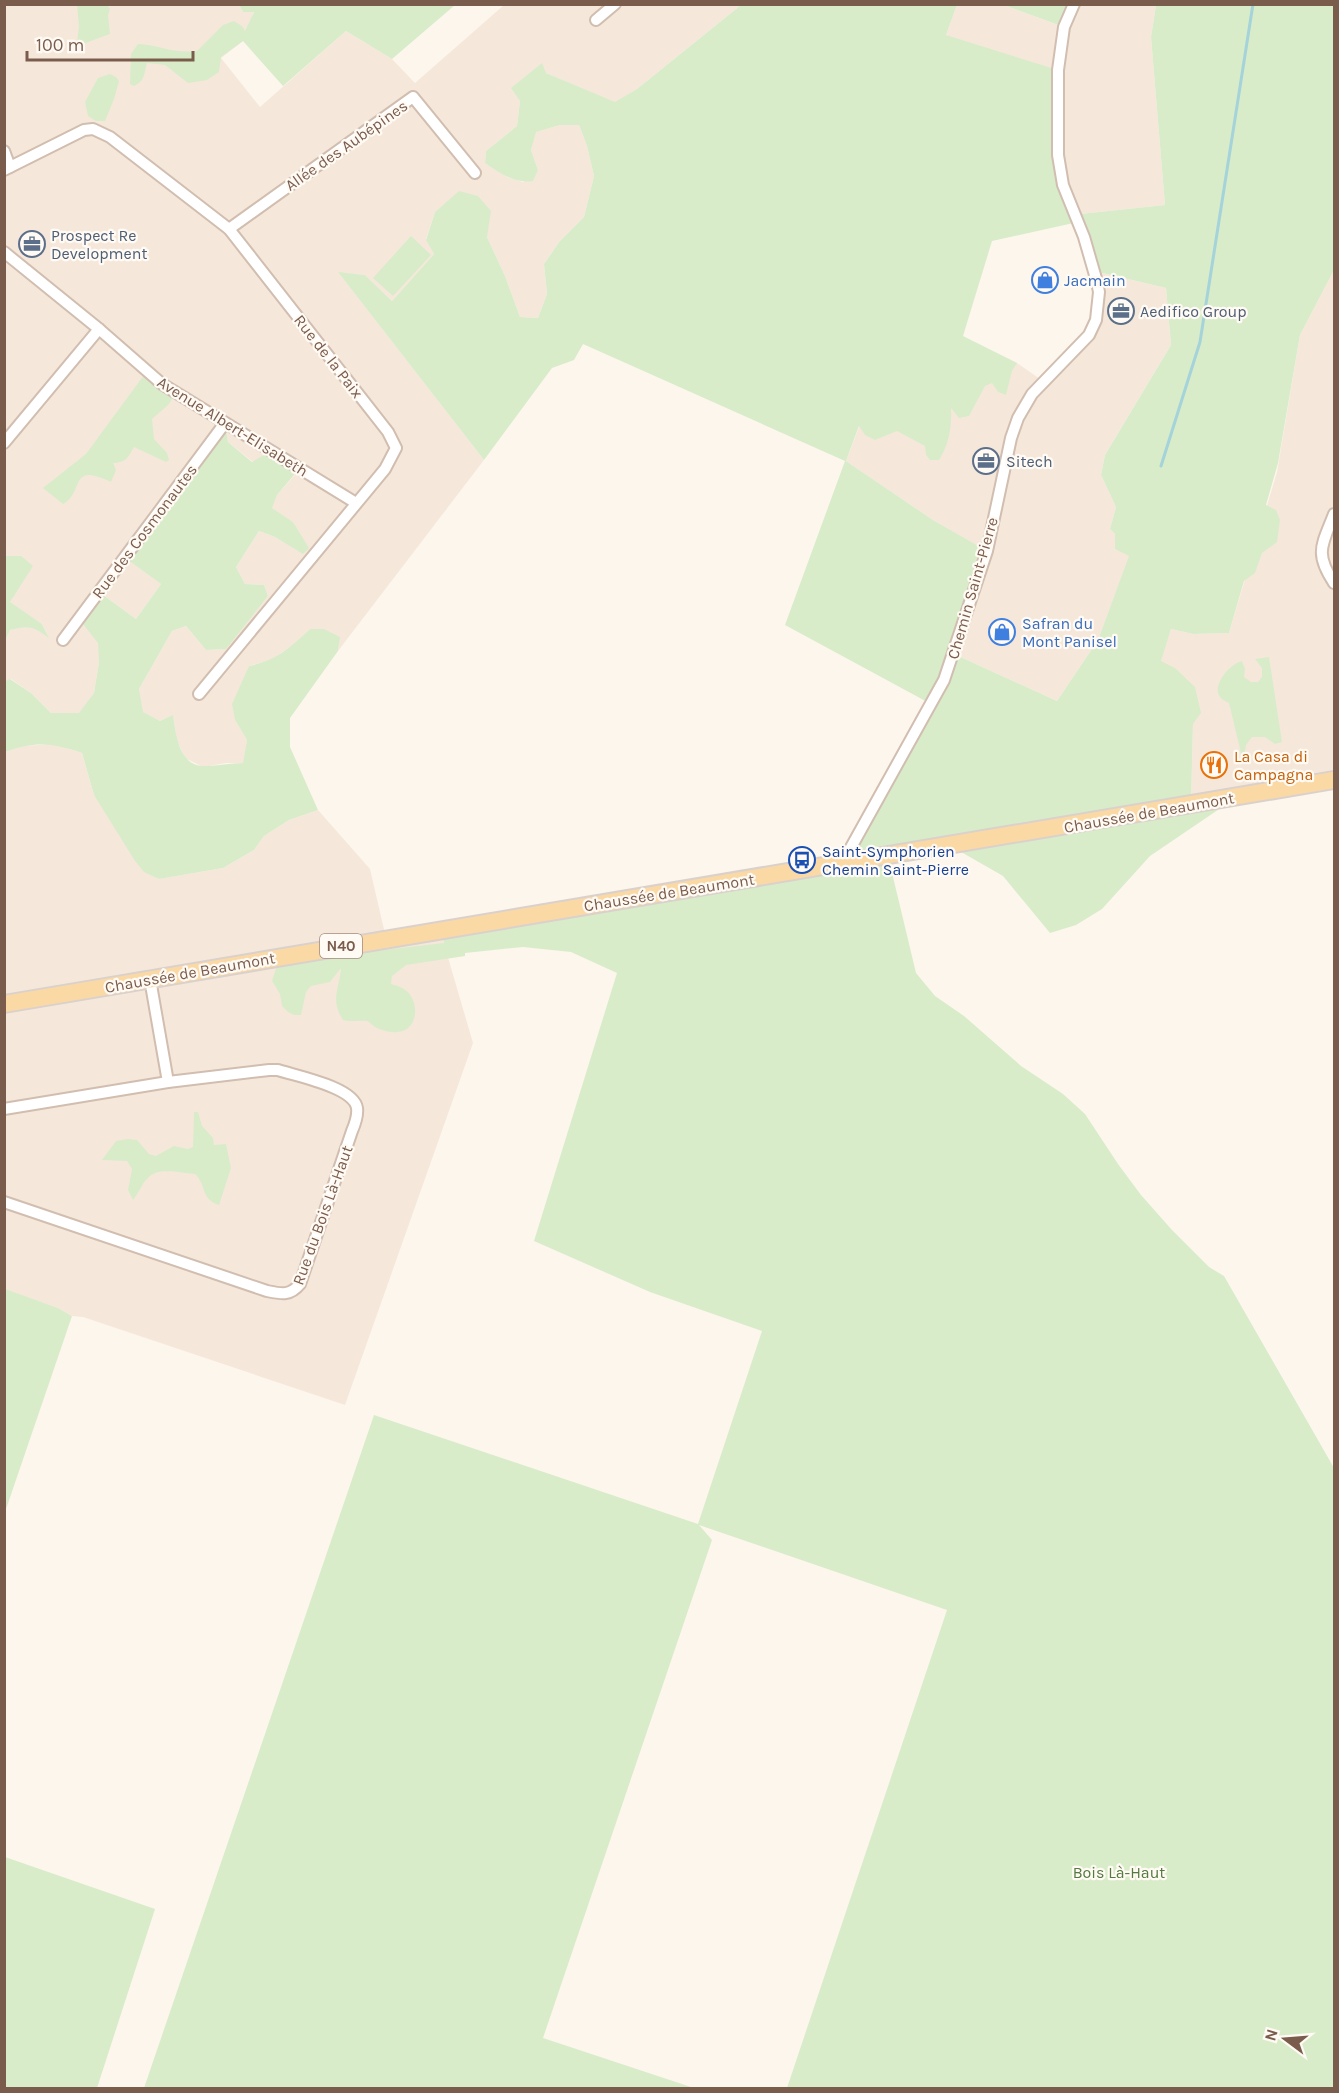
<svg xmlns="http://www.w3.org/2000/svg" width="1339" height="2093" viewBox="0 0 1339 2093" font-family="Karla,sans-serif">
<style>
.residential{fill:#f5e8da}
.green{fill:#d8ecc9;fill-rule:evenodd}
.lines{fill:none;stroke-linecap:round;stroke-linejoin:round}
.stream{stroke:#a5d3da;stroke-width:3}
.street-casing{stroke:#d1beb0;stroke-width:14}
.primary-casing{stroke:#dad1cd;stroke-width:20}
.street{stroke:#fff;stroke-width:10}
.primary{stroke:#fbd9a5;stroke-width:16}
.labels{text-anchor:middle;stroke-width:4.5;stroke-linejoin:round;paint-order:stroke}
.shield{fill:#fffaf3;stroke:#a28b7f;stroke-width:1.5}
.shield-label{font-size:15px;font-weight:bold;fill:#7a5c4d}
.street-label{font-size:16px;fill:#7a5c4d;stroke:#fffaf3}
.service-label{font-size:16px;fill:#4e5e75;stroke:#fffaf3;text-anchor:start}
.shop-label{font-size:16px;fill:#366cbe;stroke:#fffaf3;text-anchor:start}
.food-label{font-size:16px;fill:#c56008;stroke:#fffaf3;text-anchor:start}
.transit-label{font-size:16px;fill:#164399;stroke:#fffaf3;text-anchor:start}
.park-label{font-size:16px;fill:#537a41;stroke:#fffaf3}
</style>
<rect width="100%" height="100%" fill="#fdf6ec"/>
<!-- residential -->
<g class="residential">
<path d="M5,5H239L243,12L254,11L243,41L221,58L260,107L346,31L392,59L415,83L504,5H741L637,89L615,103L546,73L520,101L517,126L486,151L485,163L507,177L523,182L538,170L531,150L535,132L560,125H579L587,146L594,176L584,217L560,241L544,264L547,294L538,318L520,317L505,276L487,237L459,192L435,212L426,239L434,254L392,301L365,275L339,273L484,460L338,651L339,637L310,629L293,645L271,660L249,666L235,720L247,740L244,763H226L203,767L185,758L177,740L173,716L160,721L142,712L139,689L172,631L186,626L206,650L225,649L268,596L264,585L245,584L236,567L259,531L275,537L303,553L293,522L271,508L277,495L300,469L253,462L228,442L225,424L125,557L161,584L136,619L99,592V662L94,693L80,714L51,713L31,693L11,679L5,681V641L10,630L23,626L35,627L48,636L42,624L10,603L21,556H5Z"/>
<path d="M957,5H1004L1064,27L1074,5H1156L1151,37L1165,205L1080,214L946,35Z"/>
<path d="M1334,270V780L1191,805L1193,724L1160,661L1171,629L1193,634L1229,633L1277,472L1300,335Z"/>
<path d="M1094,271L1166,288L1171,345L1105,455L1101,475L1116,507L1110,529L1115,534V549L1130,555L1098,640L1057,701L954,654L986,551L933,520L846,461L902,316L963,337L1017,363L1043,381L1093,328Z"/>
<path d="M55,744L82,753L94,795L158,879L223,868L254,850L264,836L289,820L318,810L370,869L386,938L440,930L473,1043L345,1405L83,1317L72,1316L58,1308L5,1290V752L21,746Z"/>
</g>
<!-- green -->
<g class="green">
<path d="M77,5H107L110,9L108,15L110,34L80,45L77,43L79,26Z"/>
<path d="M239,5H455L392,59L346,31L283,86L243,41L221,57L219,72L207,80L188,83L165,65L147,63C144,74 145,81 134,86L130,84L131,54L138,44C160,45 173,54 197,51L223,25L234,21L242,26L245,31L254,12H243Z"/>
<path d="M741,5H957L946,35L1058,70L1060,171L1080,214L1165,205L1151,37L1156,5H1334V270L1300,335L1278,463L1266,505L1276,510L1280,520L1277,542L1262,553L1255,573L1244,581L1229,633L1193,634L1171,629L1161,661L1175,668L1195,687L1201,713L1193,724L1191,804L1237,797L1150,856L1102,909L1076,925L1050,933L1003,876L949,845L888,856L916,973L935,996L964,1016L1021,1066L1063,1094L1085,1114L1118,1164L1141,1195L1172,1230L1209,1267L1224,1276L1334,1468V2088H787L947,1610L699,1525L712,1540L543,2038L694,2088H144L374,1415L698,1524L762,1331L650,1292L534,1241L617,973L571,952L523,947L465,953V956L406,965L392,976L391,984C398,986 406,988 411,996C419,1009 416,1031 397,1032C390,1033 381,1030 375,1027C372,1025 370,1022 367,1021C363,1020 350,1022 343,1020C330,1000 339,990 341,968L330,982L311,986L306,992L301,1015H294L288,1012L282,1006L280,994L272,981L278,962L444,943L440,930L846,863L931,704L785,625L845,461L583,344L574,360L552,368L484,460L338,272L365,275L392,301L434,254L426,240L435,212L459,191L478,196L491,211L487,237L505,276L520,317L538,318L547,294L544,264L560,241L584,217L594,176L587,146L579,125H560L536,132L531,150L538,170L533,181C514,184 500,173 485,163L486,151L517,126L520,101L511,88L542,63L546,73L615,102L637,89ZM1078,222L1094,271L1166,288L1171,345L1105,455L1101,475L1116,507L1110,529L1115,534V549L1129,556L1098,640L1057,701L954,654L987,551L933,520L846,461L859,426L865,435L875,440L897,431L925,446L926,455L930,460H939C949,445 952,426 951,408L959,418L969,416L985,386L992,383L998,392L1006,395L1012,371L1017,363L963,336L992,241Z"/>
<path d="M1004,5H1074L1064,27Z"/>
<path d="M110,74L116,77L119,81L114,99L105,121H96L88,116L85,102L98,78Z"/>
<path d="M411,236L431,255L393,296L373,278Z"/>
<path d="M147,371L176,393L168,405L152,419L154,439L167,453L169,460L166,462L134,447C128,458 125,463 113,463L116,470L111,482C68,461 85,492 63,504L43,488L86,454Z"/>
<path d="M225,423L228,442L252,462L271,451L300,468L277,495L272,508L293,522L309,548L303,554L275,537L259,531L236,567L245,584L264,585L268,596L226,649L206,650L186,626L172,631L139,689L143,712L160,721L173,715C176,734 179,767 205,766C218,766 230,763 243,763L247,740L235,720L232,704L249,666C279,659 288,649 310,629H324L340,637L338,651L290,718V747L318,810L289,820L264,836L254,850L223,868L159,879L144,872L135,861L94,795L82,753C52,743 36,741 5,752V681L10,679L31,693L51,713H79L94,693L99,662L98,643L79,619L99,592L136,619L161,584L124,557Z"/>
<path d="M5,556H21L33,566L10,602L42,624L49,638C33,626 29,625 10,630L5,641Z"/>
<path d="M1269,657L1282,742L1275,744L1265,737H1252L1246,745L1244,757L1241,753L1229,703C1226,701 1222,700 1220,697C1211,685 1231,663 1242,661L1245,669L1244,677L1251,682H1258L1262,677V668L1255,659Z"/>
<path d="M194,1112H198L202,1126L213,1138L214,1145L226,1144L231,1168L219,1205C200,1199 207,1185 195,1174C181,1173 157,1166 147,1179C141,1185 139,1193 133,1200L128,1190L132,1169L127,1161L102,1160L116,1141L128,1139L137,1140L149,1154L156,1156L174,1146L188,1149L193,1147Z"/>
<path d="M5,1289L58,1308L72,1316L5,1512Z"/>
<path d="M5,1857L155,1909L97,2088H5Z"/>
</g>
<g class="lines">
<!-- stream -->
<path class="stream" d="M1161,466L1200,342L1253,4"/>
<defs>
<g id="street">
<path d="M596,20L615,4"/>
<path d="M4,151L10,167"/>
<path d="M4,170L84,130L93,129L110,137L229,229L388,432L396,448L385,469L199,694"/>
<path d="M229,229L413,97L475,173"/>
<path d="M4,252L99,329L162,384L356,503"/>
<path d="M4,443L99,329"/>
<path d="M1334,514C1322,545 1314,553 1334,583"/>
<path d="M63,640L225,423"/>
<path d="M847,863L849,851L944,680L987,551L1011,438L1018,418L1032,394L1089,335L1096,320L1099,292L1097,282L1084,237L1063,185L1058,155V70L1064,27L1074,4"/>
<path d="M150,979L168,1082"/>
<path d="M4,1109L168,1082L269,1070H278C296,1076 354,1087 357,1108C358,1115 355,1124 352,1131L300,1284C290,1296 282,1294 267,1291L4,1202"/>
</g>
<path id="primary" d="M4,1004L1334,780"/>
</defs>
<!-- street casing -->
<use href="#street" class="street-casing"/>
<!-- primary casing -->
<use href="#primary" class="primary-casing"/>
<!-- street -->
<use href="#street" class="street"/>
<!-- primary -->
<use href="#primary" class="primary"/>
</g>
<!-- icons -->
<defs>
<symbol id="office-ring" viewBox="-11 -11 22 22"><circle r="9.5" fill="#fffaf3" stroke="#5c6f8a" stroke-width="1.5"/><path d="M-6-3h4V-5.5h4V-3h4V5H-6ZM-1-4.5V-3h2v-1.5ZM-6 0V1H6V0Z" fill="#5c6f8a"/></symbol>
<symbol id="shop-ring" viewBox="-11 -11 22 22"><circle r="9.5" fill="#fffaf3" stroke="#3f7fe0" stroke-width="1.5"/><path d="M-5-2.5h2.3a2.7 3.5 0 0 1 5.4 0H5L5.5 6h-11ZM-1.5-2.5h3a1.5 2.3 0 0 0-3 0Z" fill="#3f7fe0"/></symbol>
<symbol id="restaurant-ring" viewBox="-11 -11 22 22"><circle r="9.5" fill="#fffaf3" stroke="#e8710a" stroke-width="1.5"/><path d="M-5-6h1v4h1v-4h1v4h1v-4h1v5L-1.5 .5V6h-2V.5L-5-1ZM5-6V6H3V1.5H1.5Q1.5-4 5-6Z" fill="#e8710a"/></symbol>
<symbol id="bus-ring" viewBox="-11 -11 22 22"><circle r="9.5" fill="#fffaf3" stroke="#1a4fb4" stroke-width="1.5"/><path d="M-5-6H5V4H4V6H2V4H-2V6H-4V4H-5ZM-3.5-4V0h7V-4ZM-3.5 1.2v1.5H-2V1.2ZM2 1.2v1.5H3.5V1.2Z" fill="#1a4fb4"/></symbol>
</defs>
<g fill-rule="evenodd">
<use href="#office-ring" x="17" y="229" width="30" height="30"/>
<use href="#shop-ring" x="1030" y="265" width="30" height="30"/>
<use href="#office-ring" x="1106" y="296" width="30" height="30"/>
<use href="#office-ring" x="971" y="446" width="30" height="30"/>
<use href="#shop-ring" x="987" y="617" width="30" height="30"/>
<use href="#restaurant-ring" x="1199" y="750" width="30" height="30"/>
<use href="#bus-ring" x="787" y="845" width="30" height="30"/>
</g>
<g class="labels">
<!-- shield labels -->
<rect class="shield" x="320" y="934" width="42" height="24" rx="4.5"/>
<g class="shield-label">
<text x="341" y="951">N40</text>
</g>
<!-- street labels -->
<g class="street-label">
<text transform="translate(346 145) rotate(-35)" y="6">Allée des Aubépines</text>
<text transform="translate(329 356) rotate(52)" y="6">Rue de la Paix</text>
<text transform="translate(233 426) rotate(32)" y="6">Avenue Albert-Elisabeth</text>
<text transform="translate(144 531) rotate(-53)" y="6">Rue des Cosmonautes</text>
<text transform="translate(972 588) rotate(-74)" y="6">Chemin Saint-Pierre</text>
<text transform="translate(1149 812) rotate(-10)" y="6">Chaussée de Beaumont</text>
<text transform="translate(669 892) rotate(-9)" y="6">Chaussée de Beaumont</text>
<text transform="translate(190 972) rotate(-10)" y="6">Chaussée de Beaumont</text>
<text transform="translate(322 1215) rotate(-70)" y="6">Rue du Bois Là-Haut</text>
</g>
<!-- service labels -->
<g class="service-label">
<text x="51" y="241">Prospect Re<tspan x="51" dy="18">Development</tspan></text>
<text x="1140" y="317">Aedifico Group</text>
<text x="1006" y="467">Sitech</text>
</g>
<!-- shop labels -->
<g class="shop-label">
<text x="1064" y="286">Jacmain</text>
<text x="1022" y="629">Safran du<tspan x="1022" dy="18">Mont Panisel</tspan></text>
</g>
<!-- food labels -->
<g class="food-label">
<text x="1234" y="762">La Casa di<tspan x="1234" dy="18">Campagna</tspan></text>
</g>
<!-- transit labels -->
<g class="transit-label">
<text x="822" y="857">Saint-Symphorien<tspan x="822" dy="18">Chemin Saint-Pierre</tspan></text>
</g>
<!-- park labels -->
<g class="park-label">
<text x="1119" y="1878">Bois Là-Haut</text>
</g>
</g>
<!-- border -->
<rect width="1339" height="2093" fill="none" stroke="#7a5c4d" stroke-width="12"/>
<!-- north arrow -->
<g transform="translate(1285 2039) rotate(286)" stroke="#fffaf3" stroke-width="4.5" paint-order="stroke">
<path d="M0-4.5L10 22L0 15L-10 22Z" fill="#7a5c4d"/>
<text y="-9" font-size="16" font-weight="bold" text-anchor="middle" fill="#7a5c4d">N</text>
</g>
<!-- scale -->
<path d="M27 51v9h166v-9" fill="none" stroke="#7a5c4d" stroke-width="3"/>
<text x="36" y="51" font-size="18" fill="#7a5c4d" stroke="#fffaf3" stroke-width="4.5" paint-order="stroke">100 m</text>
</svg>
